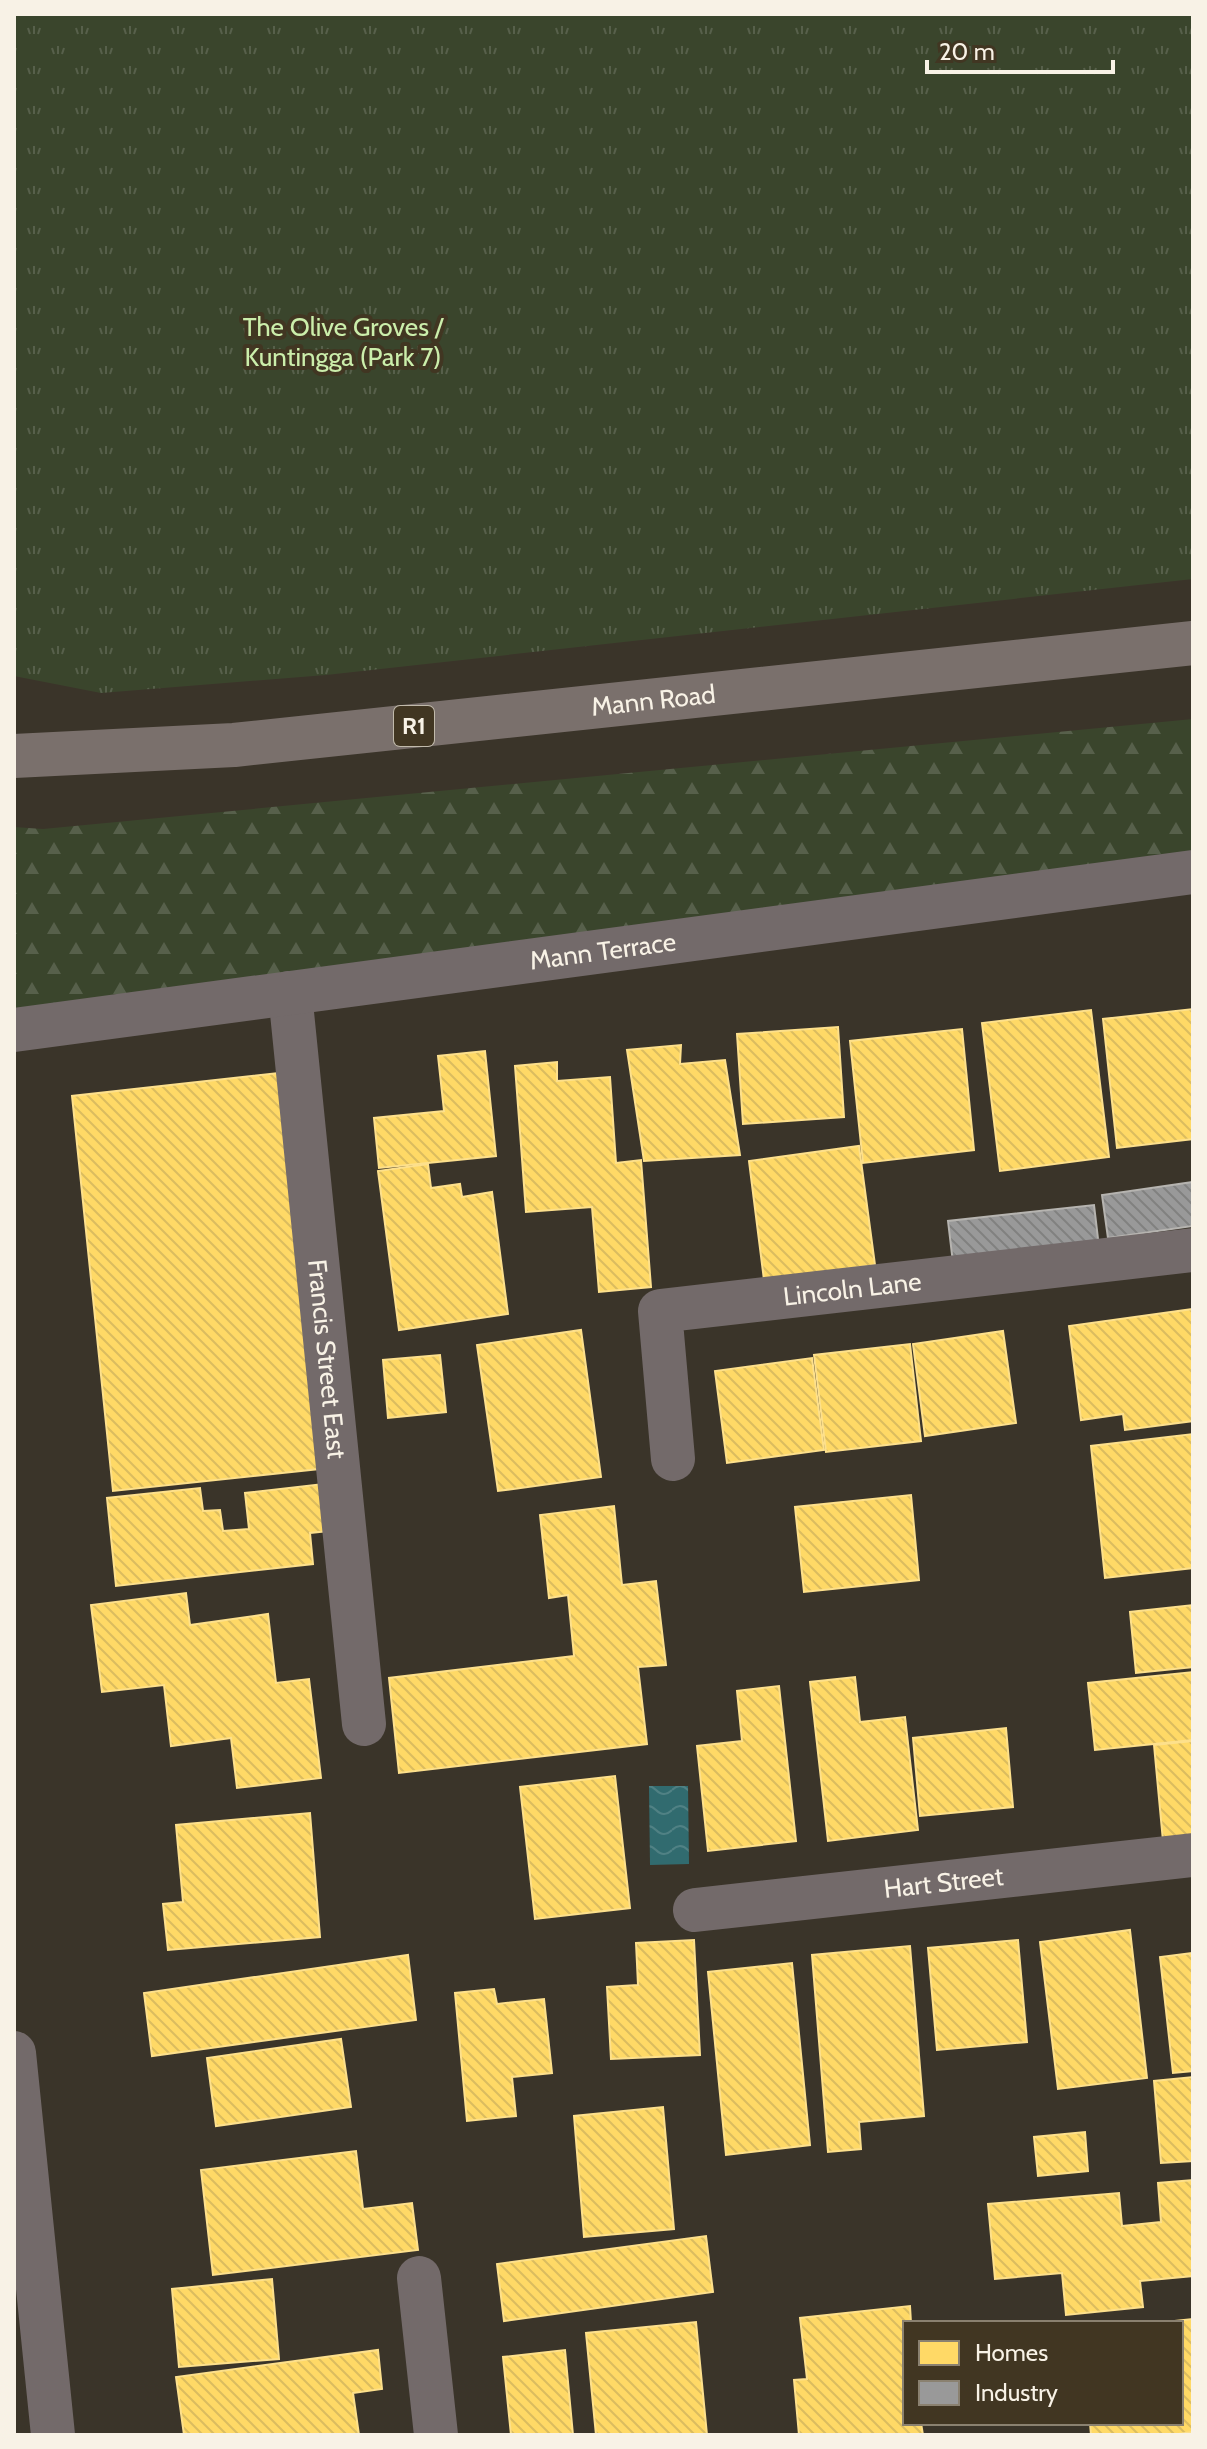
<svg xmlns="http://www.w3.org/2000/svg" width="1207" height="2449" viewBox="0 0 1207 2449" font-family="Cabin,sans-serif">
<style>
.grass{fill:url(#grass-tufts)}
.forest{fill:url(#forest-firs)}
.water{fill:url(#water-waves)}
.homes{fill:url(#homes-back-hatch);stroke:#fde08c;stroke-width:2}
.industry{fill:url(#industry-back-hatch);stroke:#b6b4b0;stroke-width:2}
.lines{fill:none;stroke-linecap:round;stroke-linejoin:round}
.street{stroke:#736a6a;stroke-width:44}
.highway{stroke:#7a706c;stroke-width:44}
.labels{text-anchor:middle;stroke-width:8;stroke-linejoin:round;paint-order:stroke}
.shield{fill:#413622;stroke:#c1baab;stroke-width:2}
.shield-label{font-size:24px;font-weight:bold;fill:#f8f2e6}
.park-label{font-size:26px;fill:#cbeeab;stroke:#413622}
.street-label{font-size:26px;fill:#f8f2e6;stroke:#413622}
</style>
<defs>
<pattern id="grass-tufts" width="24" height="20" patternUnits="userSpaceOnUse" patternTransform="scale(2)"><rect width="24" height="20" fill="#3a452c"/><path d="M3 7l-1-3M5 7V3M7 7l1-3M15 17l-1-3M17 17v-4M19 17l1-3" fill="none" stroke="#57604b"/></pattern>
<pattern id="forest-firs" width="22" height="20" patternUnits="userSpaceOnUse" patternTransform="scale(2)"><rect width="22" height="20" fill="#3a452c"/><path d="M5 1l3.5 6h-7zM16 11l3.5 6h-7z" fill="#57604b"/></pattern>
<pattern id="water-waves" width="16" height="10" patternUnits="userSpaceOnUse" patternTransform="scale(2)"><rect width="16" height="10" fill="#316b6f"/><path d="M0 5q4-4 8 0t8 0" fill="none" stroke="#508184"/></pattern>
<pattern id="homes-back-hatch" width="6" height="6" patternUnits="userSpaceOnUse" patternTransform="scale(2)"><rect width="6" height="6" fill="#ffd966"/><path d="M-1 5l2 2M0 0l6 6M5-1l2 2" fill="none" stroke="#dbbc5f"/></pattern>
<pattern id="industry-back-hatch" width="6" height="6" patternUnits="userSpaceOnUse" patternTransform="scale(2)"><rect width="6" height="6" fill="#999"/><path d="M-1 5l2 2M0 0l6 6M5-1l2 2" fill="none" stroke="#818180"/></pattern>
</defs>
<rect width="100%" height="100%" fill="#3a3429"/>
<!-- grass -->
<path class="grass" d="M14,14H1193V579L326,675L101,693L14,676Z"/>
<!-- forest -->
<path class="forest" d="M1193,719V872L14,1030V827L43,829Z"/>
<!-- water -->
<path class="water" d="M649,1786H688L689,1864L650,1865Z"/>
<!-- homes -->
<g class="homes">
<path d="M1193,1009V1139L1117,1148L1103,1019Z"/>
<path d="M1091,1010L1109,1157L1000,1171L982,1023Z"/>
<path d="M838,1027L844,1117L743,1124L737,1034Z"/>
<path d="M962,1029L974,1150L863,1163L850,1041Z"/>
<path d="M681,1045L680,1064L725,1060L740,1155L644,1161L627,1050Z"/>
<path d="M485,1051L496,1156L379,1168L374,1118L444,1111L438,1056Z"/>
<path d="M557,1062V1081L610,1077L616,1163L641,1160L651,1287L599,1292L592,1207L526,1212L515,1066Z"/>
<path d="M278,1073L319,1469L113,1491L72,1096Z"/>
<path d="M859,1146L875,1265L764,1280L749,1161Z"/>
<path d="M428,1164L431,1188L460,1184L462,1197L492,1192L508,1314L399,1330L378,1171Z"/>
<path d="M1193,1309V1421L1125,1430L1123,1414L1081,1420L1069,1326Z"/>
<path d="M581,1330L601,1477L498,1491L477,1345Z"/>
<path d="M1003,1331L1016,1423L925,1436L913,1344Z"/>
<path d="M910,1344L921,1441L826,1452L814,1355Z"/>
<path d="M440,1355L446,1412L388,1418L383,1360Z"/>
<path d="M812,1358L824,1450L727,1463L715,1371Z"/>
<path d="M1193,1434V1568L1105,1578L1091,1446Z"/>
<path d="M323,1484L328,1531L310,1533L313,1564L116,1586L107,1498L200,1488L203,1511L220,1510L223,1531L249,1529L245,1493Z"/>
<path d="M911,1495L919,1580L804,1592L795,1507Z"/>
<path d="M614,1506L622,1585L656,1581L666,1665L638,1667L647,1744L399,1773L389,1678L574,1656L568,1595L549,1598L540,1515Z"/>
<path d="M186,1593L190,1625L268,1614L276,1683L309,1679L321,1778L237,1788L231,1738L171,1746L164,1685L102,1692L91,1605Z"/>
<path d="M1193,1605V1667L1136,1673L1130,1612Z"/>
<path d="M1193,1672V1740L1095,1750L1088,1683Z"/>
<path d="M855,1677L860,1722L905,1717L918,1830L828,1841L810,1682Z"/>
<path d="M779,1686L796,1841L708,1851L697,1746L742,1741L737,1691Z"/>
<path d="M1006,1728L1013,1807L920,1816L913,1738Z"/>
<path d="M1193,1741V1838L1163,1841L1154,1745Z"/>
<path d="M615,1776L630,1908L535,1919L520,1787Z"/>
<path d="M310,1813L320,1937L168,1950L163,1904L183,1902L176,1825Z"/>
<path d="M1130,1930L1147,2078L1058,2089L1040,1942Z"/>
<path d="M694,1940L700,2055L611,2059L607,1987L638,1985L636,1943Z"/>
<path d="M1018,1940L1027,2042L937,2050L928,1948Z"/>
<path d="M910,1946L924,2116L859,2122L861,2149L828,2152L812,1955Z"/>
<path d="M1193,1953V2071L1173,2073L1160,1957Z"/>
<path d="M408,1955L416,2020L152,2056L144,1993Z"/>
<path d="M792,1963L810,2145L726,2155L708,1972Z"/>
<path d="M494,1989L497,2004L544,1999L552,2073L512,2077L516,2116L467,2121L455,1993Z"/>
<path d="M341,2039L351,2107L216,2126L207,2058Z"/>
<path d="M1193,2077V2161L1161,2163L1154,2081Z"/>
<path d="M663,2107L674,2229L584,2237L574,2116Z"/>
<path d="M1085,2132L1088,2171L1038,2176L1034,2137Z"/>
<path d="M356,2151L363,2209L412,2203L418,2250L213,2275L201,2170Z"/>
<path d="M1193,2180V2276L1140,2281L1143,2307L1066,2315L1062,2273L995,2279L988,2204L1119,2193L1122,2226L1161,2222L1158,2183Z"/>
<path d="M706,2236L713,2292L504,2321L497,2264Z"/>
<path d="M272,2279L279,2359L179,2367L172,2289Z"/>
<path d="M910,2306L911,2323H905V2423H921L923,2435H799L794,2380L807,2379L800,2318Z"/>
<path d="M1192,2319L1193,2432L1171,2435H1091L1090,2423H1181V2323H1156Z"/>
<path d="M696,2322L707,2435H596L586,2333Z"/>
<path d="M378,2350L382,2389L353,2393L359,2435H184L176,2377Z"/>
<path d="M565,2350L573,2435H511L503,2357Z"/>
</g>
<!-- industry -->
<g class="industry">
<path d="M1193,1182V1226L1108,1238L1102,1195Z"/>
<path d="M1094,1205L1099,1247L953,1263L948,1221Z"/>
</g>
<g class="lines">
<!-- street -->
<g class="street">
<path id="s1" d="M290,993L364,1724"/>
<path id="s2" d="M14,1030L1193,872"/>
<path id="s3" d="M673,1459L660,1311L1193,1250"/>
<path id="s4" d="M695,1910L1193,1855"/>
<path d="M14,2053L53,2435"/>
<path d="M419,2278L436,2435"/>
</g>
<!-- highway -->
<path class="highway" id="s5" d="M14,756L234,745L1193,643"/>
</g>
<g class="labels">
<!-- shield labels -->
<rect class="shield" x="394" y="706" width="40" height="40" rx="6"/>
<g class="shield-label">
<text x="414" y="734">R1</text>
</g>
<!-- park labels -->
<g class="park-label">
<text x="343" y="336">The Olive Groves /<tspan x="343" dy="30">Kuntingga (Park 7)</tspan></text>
</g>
<!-- street labels -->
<g class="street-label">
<text dy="9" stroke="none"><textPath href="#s5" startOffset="642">Mann Road</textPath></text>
<text dy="9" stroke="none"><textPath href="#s2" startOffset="594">Mann Terrace</textPath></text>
<text dy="9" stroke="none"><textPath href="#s3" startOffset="342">Lincoln Lane</textPath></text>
<text dy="9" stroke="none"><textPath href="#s1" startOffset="368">Francis Street East</textPath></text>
<text dy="9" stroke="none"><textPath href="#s4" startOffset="250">Hart Street</textPath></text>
</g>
</g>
<!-- border -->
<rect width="1207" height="2449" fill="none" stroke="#f8f2e6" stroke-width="32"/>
<!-- legend -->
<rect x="903" y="2321" width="280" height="104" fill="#413622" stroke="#8a8170" stroke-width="2"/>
<rect x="919" y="2341" width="40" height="24" fill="#ffd966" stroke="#8a8170" stroke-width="2"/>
<text x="975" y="2361" font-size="24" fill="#f8f2e6">Homes</text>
<rect x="919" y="2381" width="40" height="24" fill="#999999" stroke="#8a8170" stroke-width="2"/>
<text x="975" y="2401" font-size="24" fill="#f8f2e6">Industry</text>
<!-- scale -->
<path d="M927 60v12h186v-12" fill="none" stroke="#f8f2e6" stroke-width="4"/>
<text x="939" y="60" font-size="24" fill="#f8f2e6" stroke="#413622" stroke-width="6" paint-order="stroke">20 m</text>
</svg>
